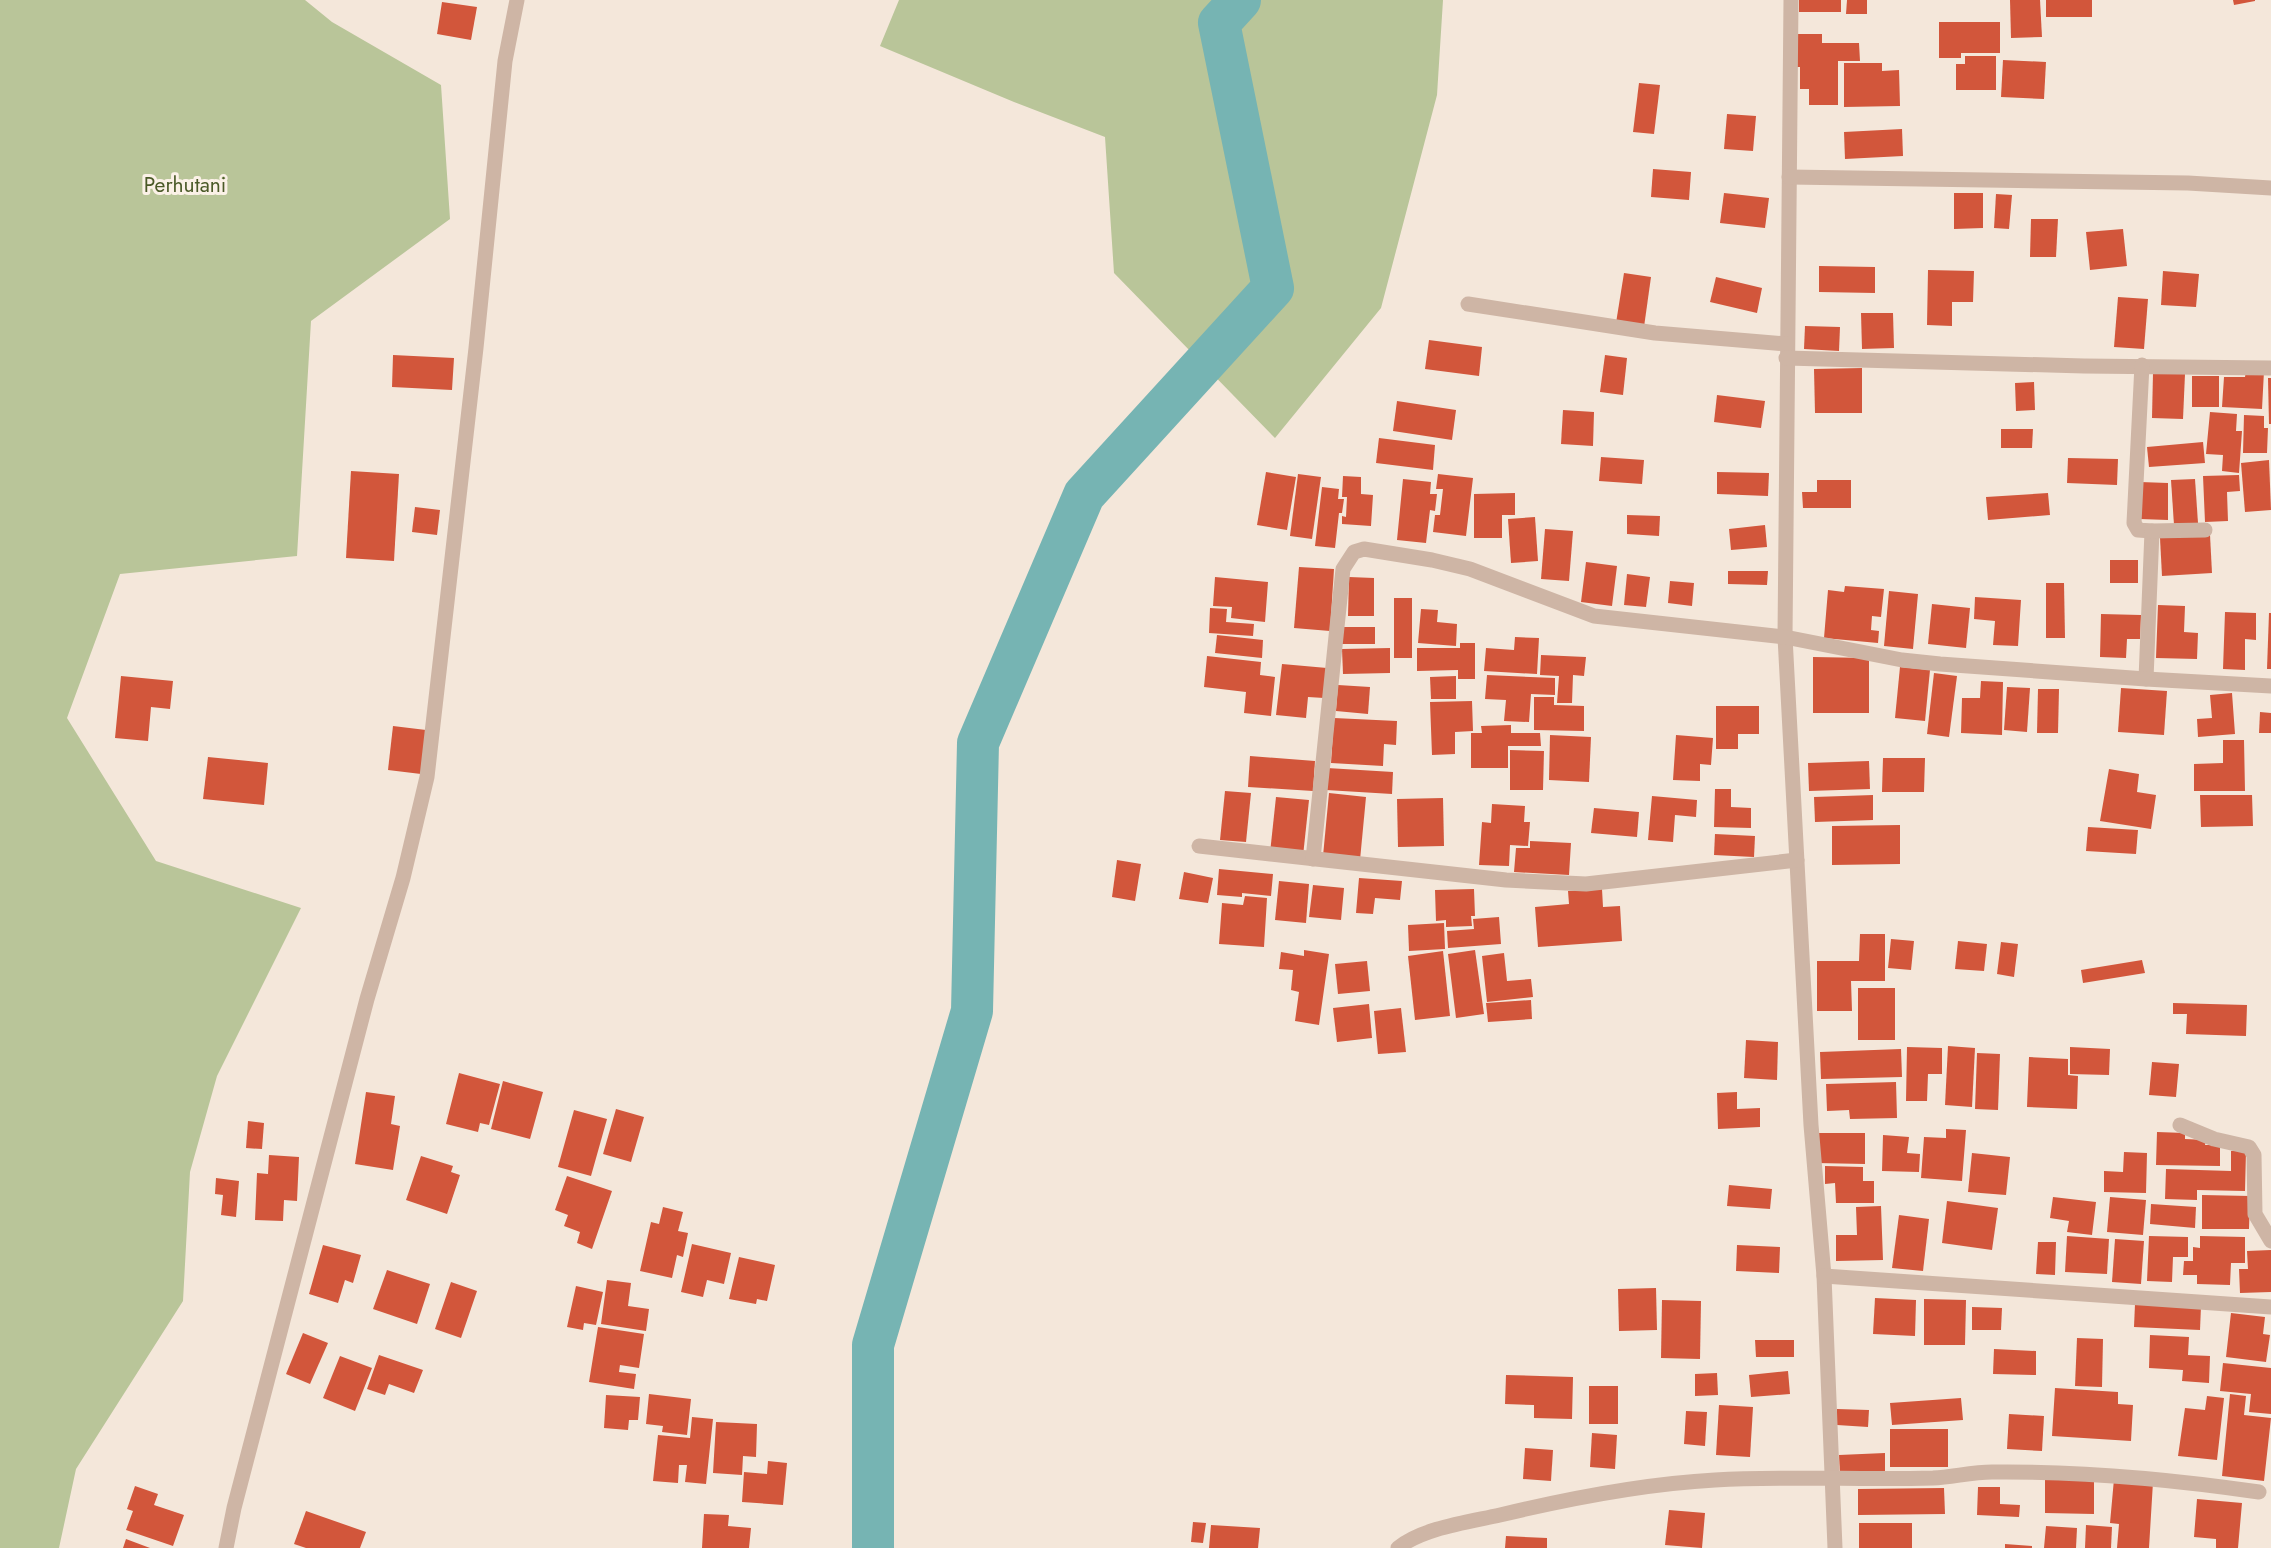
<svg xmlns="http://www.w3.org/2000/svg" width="2271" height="1548" viewBox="0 0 2271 1548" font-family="Jost,sans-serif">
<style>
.green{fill:#b9c599}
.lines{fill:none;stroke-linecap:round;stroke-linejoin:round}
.river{stroke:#76b4b3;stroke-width:42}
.building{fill:#d2563b}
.minor{stroke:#ceb5a5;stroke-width:15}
.labels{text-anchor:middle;stroke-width:6;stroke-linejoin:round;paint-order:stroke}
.park-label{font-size:21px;fill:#4b5a28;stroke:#fbf1e7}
</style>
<rect width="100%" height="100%" fill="#f4e7da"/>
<!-- green -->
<g class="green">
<path d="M0,0H305L332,22L441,85L450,219L311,321L297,556L120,574L67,718L156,861L301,908L217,1076L190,1172L183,1301L76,1469L59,1548H0Z"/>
<path d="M899,0H1443L1437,95L1381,308L1275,438L1114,273L1105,137L1014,102L880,46Z"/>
</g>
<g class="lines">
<!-- river -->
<path class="river" d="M873,1548V1345L972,1011L978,743L1084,495L1273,288L1219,23L1240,0"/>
</g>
<!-- building -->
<g class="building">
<rect x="1799" y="0" width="42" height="12"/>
<path d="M1847,0H1867V14H1846Z"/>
<path d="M2010,0H2040L2042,37L2011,38Z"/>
<rect x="2046" y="0" width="46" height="17"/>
<path d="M2233,0H2255V1L2234,5Z"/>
<path d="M442,2L477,7L471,40L437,34Z"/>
<path d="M1939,22H2000V53H1961V58H1939Z"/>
<path d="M1795,34H1822V43H1859L1860,61H1838V105H1809V89H1800V67H1795Z"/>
<path d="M1965,56H1996V90H1956V64H1965Z"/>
<path d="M2003,60L2046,62L2044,99L2001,97Z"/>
<path d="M1844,63H1882V71L1899,70L1900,106L1844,107Z"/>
<path d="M1639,83L1660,85L1654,134L1633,132Z"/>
<path d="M1727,114L1756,116L1753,151L1724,149Z"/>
<path d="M1902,129L1903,156L1845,159L1844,132Z"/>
<path d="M1653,169L1691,172L1689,200L1651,197Z"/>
<path d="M1724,193L1769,198L1765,228L1720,223Z"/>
<path d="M1954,193H1983V228L1954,229Z"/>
<path d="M1996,194L2012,195L2009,229L1994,228Z"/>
<path d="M2031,219H2058L2056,257H2030Z"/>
<path d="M2123,229L2127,266L2090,270L2086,232Z"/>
<path d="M1819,266L1875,267V293L1819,292Z"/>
<path d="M1928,270L1974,271L1973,302H1952V326L1927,325Z"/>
<path d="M2163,271L2199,274L2196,307L2161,305Z"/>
<path d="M1624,273L1651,277L1644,327L1616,323Z"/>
<path d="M1716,277L1762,288L1757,313L1710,302Z"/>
<path d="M2118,297L2148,299L2144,349L2114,347Z"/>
<path d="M1861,313H1893L1894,348L1862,349Z"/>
<path d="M1805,326L1840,327L1839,351L1804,349Z"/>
<path d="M1429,340L1482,347L1479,376L1425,369Z"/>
<path d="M393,355L454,358L452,390L392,387Z"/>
<path d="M1605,355L1627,358L1623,395L1600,392Z"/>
<path d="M1862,368V413H1815L1814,369Z"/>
<path d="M2246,371H2264L2262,409L2222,407L2224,377H2245Z"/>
<path d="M2153,373L2185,374L2183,419L2152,418Z"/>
<rect x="2192" y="376" width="27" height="31"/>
<path d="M2268,378H2271V424H2269Z"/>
<path d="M2034,382L2035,410L2016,411L2015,383Z"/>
<path d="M1717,395L1765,401L1761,428L1714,422Z"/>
<path d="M1397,401L1456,410L1452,440L1393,431Z"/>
<path d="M1563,410L1594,412L1593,446L1561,444Z"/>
<path d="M2210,412L2237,414L2236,431H2242L2239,473L2222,471L2223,455L2206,454Z"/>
<path d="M2244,415L2264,416V428H2268L2267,453H2243Z"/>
<path d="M2001,429H2033L2032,448H2001Z"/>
<path d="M1379,438L1435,445L1433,470L1376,463Z"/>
<path d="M2203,442L2205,463L2149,467L2147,447Z"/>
<path d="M1601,457L1644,460L1642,484L1599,481Z"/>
<path d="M2068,458L2118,459L2117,485L2067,483Z"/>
<path d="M2269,460L2271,510L2245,512L2241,463Z"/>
<path d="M351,471L399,474L394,561L346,558Z"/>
<path d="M1266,472L1296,477L1287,530L1257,525Z"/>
<path d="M1717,472L1769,473L1768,496L1717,494Z"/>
<path d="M1298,474L1321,477L1312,539L1290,536Z"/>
<path d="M1438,474L1473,478L1466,536L1433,532L1435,515H1440L1443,489H1436Z"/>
<path d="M2239,475L2240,491L2227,492L2228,521L2205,522L2203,476Z"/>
<path d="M1343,476L1361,477V494L1373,495L1371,526L1342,524V516L1346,517L1347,497H1342Z"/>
<path d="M1403,479L1431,482L1430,494H1437L1435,511L1430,510L1426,543L1397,540Z"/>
<path d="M2195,479L2198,523L2174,525L2171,480Z"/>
<path d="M1817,480H1851V508H1803L1802,492H1817Z"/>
<path d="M2140,482L2168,483V520L2140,519Z"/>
<path d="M1322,487L1339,489L1338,499H1344L1342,513H1339L1335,548L1315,546Z"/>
<path d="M1515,493V515H1502V538H1474V494Z"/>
<path d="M2048,493L2050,515L1988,520L1986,497Z"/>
<path d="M415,507L440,510L437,535L412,532Z"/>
<path d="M1627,515L1660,516L1659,536L1627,534Z"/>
<path d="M1535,517L1538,561L1511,563L1508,519Z"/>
<path d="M1765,525L1767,547L1731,550L1729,529Z"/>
<path d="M1545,529L1573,531L1569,581L1541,579Z"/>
<path d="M2210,535L2212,573L2162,576L2160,538Z"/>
<rect x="2110" y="560" width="28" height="23"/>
<path d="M1586,562L1617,566L1612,606L1581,602Z"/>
<path d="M1299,567L1334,569L1330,631L1294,628Z"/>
<path d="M1728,571H1768L1767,585L1728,584Z"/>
<path d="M1627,574L1650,577L1646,607L1624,605Z"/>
<path d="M1215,577L1268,582L1265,622L1231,618L1232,607L1213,606Z"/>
<path d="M1349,577L1374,578V616H1348Z"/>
<path d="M1670,581L1694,583L1692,606L1668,603Z"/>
<path d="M2046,583H2064L2065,638H2046Z"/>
<path d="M1845,586L1884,589L1881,617L1872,616L1871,630L1879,631L1878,643L1824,638L1828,590L1844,592Z"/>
<path d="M1889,591L1918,594L1913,649L1884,646Z"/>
<path d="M1975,597L2021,600L2018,646L1993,645L1995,621L1974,619Z"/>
<rect x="1394" y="598" width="18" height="60"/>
<path d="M1932,604L1970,608L1966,648L1928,644Z"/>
<path d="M2158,605L2185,606L2184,632L2198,633L2197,659L2156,658Z"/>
<path d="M1210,608L1227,609L1226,622L1254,624L1253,636L1209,633Z"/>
<path d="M1421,609L1438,610L1437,622L1457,624L1456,646L1418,643Z"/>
<path d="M2225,612L2256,613V640L2245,639V670L2223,669Z"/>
<path d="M2269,613H2271V669H2267Z"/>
<path d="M2101,614L2141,615L2140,639H2127L2126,658L2100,657Z"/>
<rect x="1342" y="627" width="33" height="17"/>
<path d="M1217,635L1263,640L1262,658L1215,653Z"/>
<path d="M1515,637L1539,638L1537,674L1484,671L1486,648L1514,650Z"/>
<path d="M1460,643H1475V679H1458V670L1417,671V648H1460Z"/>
<path d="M1390,648V673L1343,674L1342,649Z"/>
<path d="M1541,655L1586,657L1584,676L1573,675L1572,703H1557L1559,676L1540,675Z"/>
<path d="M1207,656L1261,662L1260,675L1275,677L1271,716L1244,713L1246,692L1204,687Z"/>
<path d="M1813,657L1869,658V713H1813Z"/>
<path d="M1282,664L1327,668L1324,698L1308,697L1306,718L1276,715Z"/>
<path d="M1900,667L1930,670L1925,721L1895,718Z"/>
<path d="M1934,673L1957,676L1949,737L1927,734Z"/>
<path d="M1487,675L1555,678V695L1531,694L1529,722L1504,721L1506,700L1485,699Z"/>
<path d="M121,676L173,681L170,709L151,707L148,741L115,738Z"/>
<path d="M1456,676V699H1431L1430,677Z"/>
<path d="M1981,681L2003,682L2002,735L1961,733L1962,698H1980Z"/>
<path d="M1338,685L1370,687L1368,714L1336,711Z"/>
<path d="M2007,687L2030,688L2027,732L2004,730Z"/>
<path d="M2121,688L2167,691L2164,735L2118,732Z"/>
<path d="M2038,689H2059L2058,733H2037Z"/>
<path d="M2232,693L2235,734L2198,737L2197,719L2212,718L2210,695Z"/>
<path d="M1534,697H1554V705L1584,706V731L1534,730Z"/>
<path d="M1472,701L1473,731L1455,732V754L1432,755L1430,702Z"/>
<path d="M1716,706H1759V734H1738V749H1716Z"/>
<path d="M2260,712L2271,713V733H2259Z"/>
<path d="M1334,718L1397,721L1396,745L1384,744L1383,766L1331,763Z"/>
<path d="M1511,725V733H1540L1541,746H1508V768H1471V733H1482L1481,726Z"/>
<path d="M393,726L426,730L421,774L388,770Z"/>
<path d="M1550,735L1591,737L1589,782L1549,780Z"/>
<path d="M1676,735L1713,738L1711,765L1700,764V781L1673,780Z"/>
<path d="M2223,740H2244L2245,791H2194V764L2223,763Z"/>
<path d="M1510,750L1544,751L1543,790H1510Z"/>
<path d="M1250,756L1315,761L1313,791L1248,787Z"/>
<path d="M208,757L268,763L264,805L203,799Z"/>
<path d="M1883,758H1925L1924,792H1882Z"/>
<path d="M1869,761L1870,789L1809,791L1808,763Z"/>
<path d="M1327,768L1393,772L1392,794L1326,790Z"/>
<path d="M2109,769L2139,774L2137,792L2156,795L2151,829L2100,821Z"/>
<path d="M1715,789H1731V807L1751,808V828L1714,827Z"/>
<path d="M1225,791L1251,793L1246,842L1220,840Z"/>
<path d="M1329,793L1366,797L1360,860L1323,856Z"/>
<path d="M1873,795V820L1815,822L1814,797Z"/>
<path d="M2200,795H2252L2253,826L2201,827Z"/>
<path d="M1652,796L1697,800L1696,817L1675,815L1673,842L1648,840Z"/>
<path d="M1276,797L1309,800L1303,856L1270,853Z"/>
<path d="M1443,798L1444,846L1398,847L1397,799Z"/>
<path d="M1492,804L1525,806L1524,822H1530L1528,846L1510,845L1509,866L1479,865L1482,822L1491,823Z"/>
<path d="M1594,808L1639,812L1637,837L1591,833Z"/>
<path d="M1900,825V864L1832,865V826Z"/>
<path d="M2088,827L2138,830L2136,854L2086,851Z"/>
<path d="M1715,834L1755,836L1754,857L1714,855Z"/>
<path d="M1530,841L1571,843L1569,875L1514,872L1516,848H1530Z"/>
<path d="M1117,860L1141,864L1135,901L1112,897Z"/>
<path d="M1219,869L1273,874L1271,896L1242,893V897L1217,895Z"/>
<path d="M1184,872L1213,878L1208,903L1179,899Z"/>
<path d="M1359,878L1402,881L1400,900L1375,898L1373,914L1356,913Z"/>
<path d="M1279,881L1309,884L1306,923L1275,920Z"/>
<path d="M1313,885L1344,888L1341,920L1309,917Z"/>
<path d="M1474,889L1475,916H1471L1472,926L1446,927V920L1436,921L1435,890Z"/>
<path d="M1602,889L1603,907L1620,906L1622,941L1538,947L1535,907L1569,904L1568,891Z"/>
<path d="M1245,896L1267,898L1264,947L1219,944L1222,903L1243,905Z"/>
<path d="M1499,917L1501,944L1448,948L1447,931L1474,929L1473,919Z"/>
<path d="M1444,923L1445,949L1409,951L1408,925Z"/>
<path d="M1860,934H1885V981H1851L1852,1011H1817V961H1859Z"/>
<path d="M1891,939L1914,941L1911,970L1888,968Z"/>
<path d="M1958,941L1987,944L1984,971L1955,969Z"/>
<path d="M2001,942L2018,944L2014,977L1997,974Z"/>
<path d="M1304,950L1329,954L1319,1025L1295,1021L1299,992L1291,990L1293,970L1279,969L1281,952L1304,956Z"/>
<path d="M1475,950L1484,1014L1456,1018L1448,954Z"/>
<path d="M1443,951L1450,1016L1415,1020L1408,956Z"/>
<path d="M1504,953L1507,981L1531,979L1533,997L1487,1002L1482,956Z"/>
<path d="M2142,960L2145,973L2083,983L2081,970Z"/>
<path d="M1367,961L1370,991L1338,994L1335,964Z"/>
<rect x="1858" y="988" width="37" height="52"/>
<path d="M1531,1000L1532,1019L1488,1022L1486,1003Z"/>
<path d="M2173,1003L2247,1005L2246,1036L2186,1034L2187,1014H2173Z"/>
<path d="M1369,1004L1372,1038L1337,1042L1333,1008Z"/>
<path d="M1401,1008L1406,1052L1378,1054L1374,1011Z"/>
<path d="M1746,1040L1778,1042L1777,1080L1744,1078Z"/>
<path d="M1948,1046L1975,1048L1972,1107L1945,1105Z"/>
<path d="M1907,1047L1942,1048V1074H1928L1927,1101H1906Z"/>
<path d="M2070,1047L2110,1049L2109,1075L2070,1074Z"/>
<path d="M1901,1049L1902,1077L1821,1079L1820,1052Z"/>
<path d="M1977,1053L2000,1054L1998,1110L1975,1109Z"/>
<path d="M2029,1057L2068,1059V1075L2078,1076L2077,1109L2027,1107Z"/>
<path d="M2152,1062L2179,1064L2176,1097L2149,1095Z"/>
<path d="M459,1073L500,1084L489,1125L480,1123L478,1132L446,1124Z"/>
<path d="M503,1081L543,1092L530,1139L491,1129Z"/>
<path d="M1896,1082L1897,1118L1850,1119L1849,1110L1827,1111L1826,1084Z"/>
<path d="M366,1092L395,1096L391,1124L400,1126L393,1170L355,1164Z"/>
<path d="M1737,1092V1109L1760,1108V1127L1718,1129L1717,1093Z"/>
<path d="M616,1109L644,1117L631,1162L603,1154Z"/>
<path d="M574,1110L607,1119L591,1176L558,1167Z"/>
<path d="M248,1121L264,1123L262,1149L246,1148Z"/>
<path d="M1946,1129L1966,1130L1962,1181L1921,1178L1924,1137L1946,1138Z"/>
<path d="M2157,1132L2185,1133V1139L2206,1140L2205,1145H2220V1166L2156,1165Z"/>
<path d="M1816,1133H1865V1164L1816,1163Z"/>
<path d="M1883,1135L1909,1137L1907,1153L1920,1154L1919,1172L1882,1171Z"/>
<path d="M2231,1151H2246L2245,1191L2197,1190V1200L2165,1199L2166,1169L2231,1171Z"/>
<path d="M2124,1152L2147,1153L2146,1193L2104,1192V1171L2123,1172Z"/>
<path d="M1972,1153L2010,1157L2006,1195L1968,1192Z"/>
<path d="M269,1155L299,1157L297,1201L284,1200L283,1221L255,1220L257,1173L268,1174Z"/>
<path d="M421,1156L453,1166L451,1172L460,1175L447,1214L406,1200Z"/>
<path d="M1825,1166L1863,1167V1181H1874V1203H1836L1835,1183L1825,1184Z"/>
<path d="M567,1176L612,1191L592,1249L577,1243L580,1232L564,1226L568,1215L555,1210Z"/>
<path d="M216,1178L239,1181L236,1217L221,1215L223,1195L215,1194Z"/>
<path d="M1729,1185L1772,1189L1770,1209L1727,1206Z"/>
<path d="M2202,1195L2250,1196L2249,1229H2202Z"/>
<path d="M2053,1197L2096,1202L2092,1235L2067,1232L2069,1221L2050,1218Z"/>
<path d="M2110,1197L2146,1200L2143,1235L2107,1232Z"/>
<path d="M1947,1201L1998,1208L1992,1250L1942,1243Z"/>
<path d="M2151,1204L2196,1207L2195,1228L2150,1224Z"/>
<path d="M1881,1206L1883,1260L1836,1261V1235H1857L1856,1207Z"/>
<path d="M663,1207L683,1212L678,1231L688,1233L683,1257L677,1255L672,1278L640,1271L651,1222L659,1224Z"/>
<path d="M1899,1215L1929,1219L1923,1271L1892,1268Z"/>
<path d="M2067,1236L2109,1239L2107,1274L2065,1272Z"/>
<path d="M2149,1236L2188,1237V1257H2173L2172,1282L2147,1281Z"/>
<path d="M2200,1236L2245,1237V1263H2231L2230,1285L2197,1284V1275H2183L2184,1261H2193V1247L2200,1248Z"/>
<path d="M2115,1239L2144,1241L2141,1284L2112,1282Z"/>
<path d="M2038,1242H2056L2055,1275L2036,1274Z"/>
<path d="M692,1244L731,1253L724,1284L707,1280L703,1297L681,1292Z"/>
<path d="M323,1245L361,1255L353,1283L345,1280L338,1303L309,1294Z"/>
<path d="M1737,1245L1780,1247L1779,1273L1736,1271Z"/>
<path d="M2271,1250V1292L2240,1293L2239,1269H2248L2247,1251Z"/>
<path d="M739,1257L775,1265L767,1301L757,1299L756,1304L729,1299Z"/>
<path d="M387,1270L430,1284L417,1324L373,1309Z"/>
<path d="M607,1280L631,1283L628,1306L649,1309L646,1331L601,1324Z"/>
<path d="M451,1282L477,1291L461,1338L435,1329Z"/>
<path d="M576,1286L603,1292L596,1325L584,1323L583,1330L567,1327Z"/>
<path d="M1656,1288L1657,1330L1619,1331L1618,1289Z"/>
<path d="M1875,1298L1916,1300L1915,1336L1873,1334Z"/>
<path d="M1924,1299L1966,1300L1965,1345H1924Z"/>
<path d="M1662,1300L1701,1301L1700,1359L1661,1358Z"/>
<path d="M2135,1304L2201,1306L2200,1330L2134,1327Z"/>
<path d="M1972,1307L2002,1308L2001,1330H1972Z"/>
<path d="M2231,1313L2265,1317L2263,1334L2270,1335L2266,1362L2226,1357Z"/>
<path d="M598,1327L644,1334L639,1368L620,1365L619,1372L636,1374L634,1389L589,1382Z"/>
<path d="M303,1333L328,1343L310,1384L286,1374Z"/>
<path d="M2150,1335L2189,1337L2188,1355L2210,1356L2209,1383L2182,1381L2183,1370L2149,1368Z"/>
<path d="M2077,1338L2103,1339L2102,1387L2075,1386Z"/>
<path d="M1755,1340H1794V1357H1756Z"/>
<path d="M1994,1349L2036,1351V1375L1993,1374Z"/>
<path d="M379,1355L423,1370L414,1393L389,1384L385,1395L367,1389Z"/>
<path d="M340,1356L372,1368L355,1411L323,1398Z"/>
<path d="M2223,1363L2271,1368V1414L2249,1412L2251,1394L2220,1391Z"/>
<path d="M1788,1371L1790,1394L1751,1397L1749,1375Z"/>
<path d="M1717,1373L1718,1395L1695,1396V1374Z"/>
<path d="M1506,1375L1573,1377L1572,1419L1534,1418V1405L1505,1404Z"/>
<rect x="1589" y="1386" width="29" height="38"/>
<path d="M2055,1388L2118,1392V1404L2133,1405L2131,1441L2052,1436Z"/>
<path d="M649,1394L691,1399L687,1435L662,1432L663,1426L646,1424Z"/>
<path d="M2230,1394L2246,1396L2244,1415L2271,1418L2264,1481L2222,1476Z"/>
<path d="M606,1395L640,1397L638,1420H629L628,1430L604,1428Z"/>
<path d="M2207,1396L2224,1398L2217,1460L2178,1456L2185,1408L2205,1410Z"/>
<path d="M1961,1398L1963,1420L1892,1425L1890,1403Z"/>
<path d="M1719,1405L1753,1407L1750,1457L1716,1455Z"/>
<path d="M1837,1409L1869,1410L1868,1427L1837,1425Z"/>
<path d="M1686,1411L1707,1412L1705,1446L1684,1444Z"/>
<path d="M2009,1414L2044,1416L2042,1451L2007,1449Z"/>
<path d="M692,1417L713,1419L706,1484L685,1482L687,1465H679L678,1483L653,1481L658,1435L690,1438Z"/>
<path d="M716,1422L757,1424L756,1457L743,1456L742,1475L713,1473Z"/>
<rect x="1890" y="1429" width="58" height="38"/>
<path d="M1592,1433L1617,1435L1615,1469L1590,1467Z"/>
<path d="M1525,1448L1553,1450L1551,1481L1523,1479Z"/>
<path d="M1885,1453V1474L1840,1475L1839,1455Z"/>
<path d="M768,1461L787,1463L783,1505L742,1502L744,1472L767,1474Z"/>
<path d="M2045,1476L2094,1477V1514L2045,1513Z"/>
<path d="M2114,1479L2153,1482L2149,1548H2117L2119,1524L2110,1523Z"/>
<path d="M135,1486L158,1494L154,1505L184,1515L173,1546L126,1530L133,1511L127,1509Z"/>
<path d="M1978,1487H2000V1504L2020,1505L2019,1517L1977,1515Z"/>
<path d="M1944,1488L1945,1514L1858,1515V1489Z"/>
<path d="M2197,1499L2242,1503L2238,1548H2216V1539L2194,1537Z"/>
<path d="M1669,1510L1705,1513L1702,1548L1665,1545Z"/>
<path d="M306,1511L366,1532L360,1548H306L294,1544Z"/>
<path d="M704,1514L729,1515L728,1526L751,1528L749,1548H702Z"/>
<path d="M1193,1522L1206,1523L1203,1543L1191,1542Z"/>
<rect x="1859" y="1523" width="53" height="25"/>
<path d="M1211,1525L1260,1528L1258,1548H1209Z"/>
<path d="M2086,1525L2112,1527L2111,1548H2085Z"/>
<path d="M2046,1526L2077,1528L2076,1548H2044Z"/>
<path d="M1506,1536L1547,1538V1548H1505Z"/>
<path d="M126,1539L150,1548H123Z"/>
<path d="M2005,1544L2032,1546V1548H2005Z"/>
</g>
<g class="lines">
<!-- minor -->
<g class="minor">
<path d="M1791,0L1785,637L1811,1125L1824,1276L1835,1548"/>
<path d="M1789,177L2188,183L2271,188"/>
<path d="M1468,304L1655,333L1787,344"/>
<path d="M1786,358L2084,366L2271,368"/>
<path d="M2142,365L2134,523L2138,530L2152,531L2146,679"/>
<path d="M2152,531L2205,530"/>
<path d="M1199,846L1506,880L1586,884L1797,860"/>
<path d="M1313,859L1343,569L1354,552L1364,549L1432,560L1470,569L1594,616L1785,637L1902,660L1940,664L2146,679L2271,686"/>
<path d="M2180,1125L2214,1139L2249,1147L2254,1155L2255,1214L2271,1241"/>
<path d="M1824,1276L2271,1307"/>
<path d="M226,1548L234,1508L367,999L403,878L427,777L476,348L505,61L517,0"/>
<path d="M1398,1548C1422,1528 1469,1522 1500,1515C1571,1498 1642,1484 1715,1480C1788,1476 1861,1480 1933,1478C1953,1477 1972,1472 1992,1472C2082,1471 2170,1479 2259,1492"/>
</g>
</g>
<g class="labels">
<!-- park labels -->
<g class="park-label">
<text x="185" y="192">Perhutani</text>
</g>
</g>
</svg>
